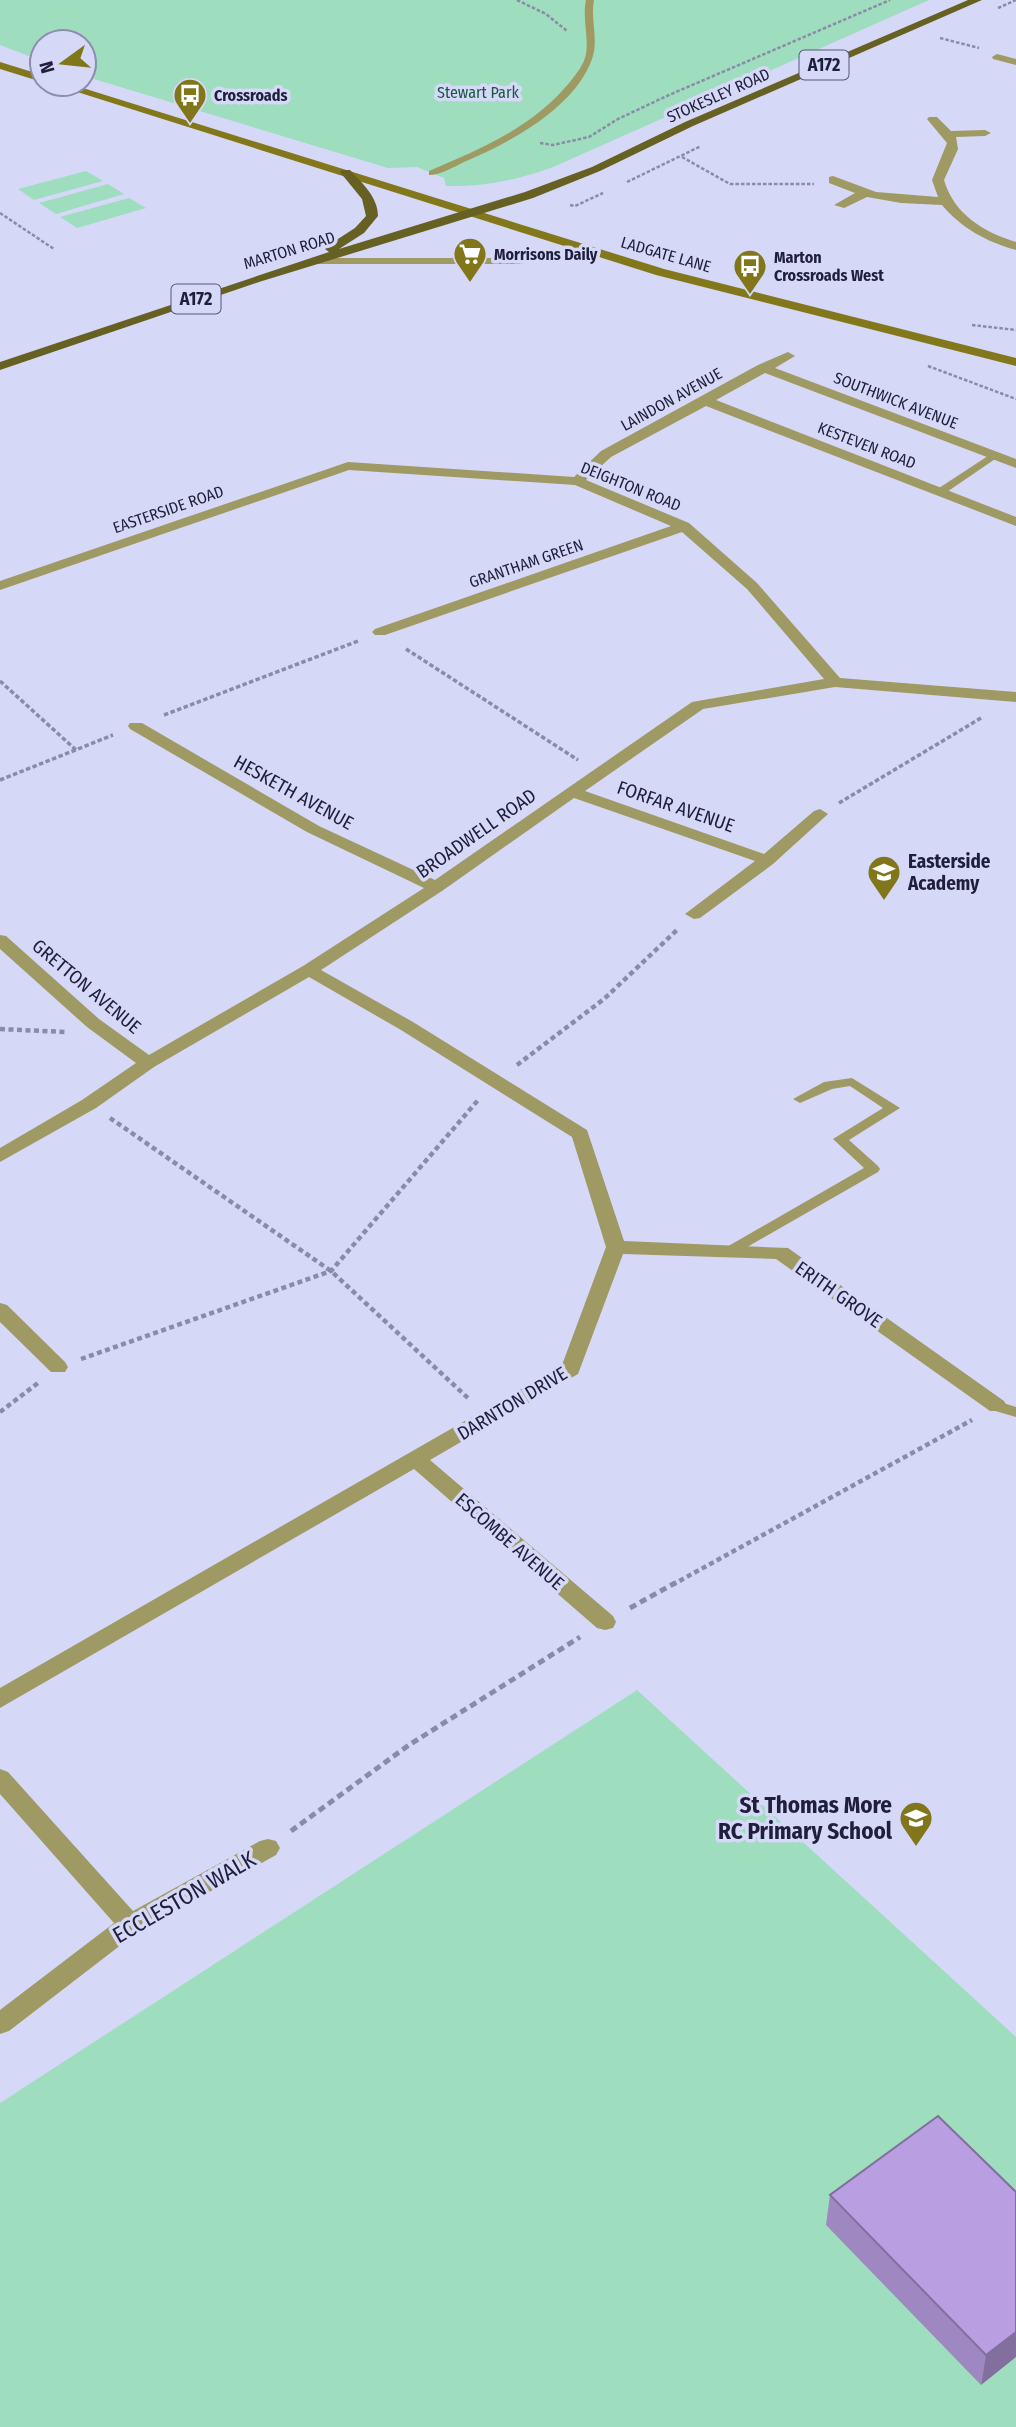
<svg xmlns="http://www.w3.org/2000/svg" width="1016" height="2427" viewBox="0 0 1016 2427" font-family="'Fira Sans Condensed',sans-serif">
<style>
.green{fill:#9eddbe}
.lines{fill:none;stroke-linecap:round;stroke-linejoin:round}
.path-far3{stroke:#8a8ba9;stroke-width:2.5;stroke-dasharray:3.5 2;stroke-linecap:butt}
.path-far2{stroke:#8a8ba9;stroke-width:3.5;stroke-dasharray:4.5 2.5;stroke-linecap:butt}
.path-far1{stroke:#8a8ba9;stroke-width:4.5;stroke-dasharray:5 3.5;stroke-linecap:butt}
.path{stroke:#8a8ba9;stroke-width:5;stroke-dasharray:7 4.5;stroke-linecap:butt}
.service{fill:#9f9964;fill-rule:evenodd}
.minor{fill:#9f9964;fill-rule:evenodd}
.secondary{fill:#82781b;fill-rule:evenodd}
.primary{fill:#676023;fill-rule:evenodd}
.wall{fill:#9f88c2}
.shaded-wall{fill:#826f9e}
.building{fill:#b99ee2;stroke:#826f9e;stroke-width:2}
.labels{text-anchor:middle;stroke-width:7;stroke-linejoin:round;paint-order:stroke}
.far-park-label{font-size:16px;fill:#19593f;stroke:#d6d8f8}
.far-poi-label{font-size:16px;font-weight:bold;fill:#1f1e3b;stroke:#d6d8f8;text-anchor:start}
.far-street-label{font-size:16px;fill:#1f1e3b;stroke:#d6d8f8}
.shield{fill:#d6d8f8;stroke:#565674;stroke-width:2}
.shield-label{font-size:18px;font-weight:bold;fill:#1f1e3b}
.street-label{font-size:19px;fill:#1f1e3b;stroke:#d6d8f8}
.poi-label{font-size:19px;font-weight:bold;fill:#1f1e3b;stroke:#d6d8f8;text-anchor:start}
.near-poi-label{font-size:23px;font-weight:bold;fill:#1f1e3b;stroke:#d6d8f8;text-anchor:end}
.near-street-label{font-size:23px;fill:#1f1e3b;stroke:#d6d8f8}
</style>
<rect width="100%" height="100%" fill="#d6d8f8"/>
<!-- green -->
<g class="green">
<path d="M0,0H929L551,168C516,180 483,187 446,186L444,178L417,167L388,168L84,76V42H42V61L0,45Z"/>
<path d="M86,171L103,181L34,200L18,189Z"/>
<path d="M108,184L124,194L56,214L39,203Z"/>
<path d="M129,198L146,208L77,228L60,217Z"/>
<path d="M637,1690L1016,2037V2427H0V2103Z"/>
</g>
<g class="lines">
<!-- path-far3 -->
<g class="path-far3">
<path d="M517,0L546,14L567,31"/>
<path d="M998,8L1016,0"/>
<path d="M940,38L979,48"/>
<path d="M540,143L553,145L589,137L618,119L669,95L890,0"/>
<path d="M682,157L730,184H814"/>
<path d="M627,182L701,146"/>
<path d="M570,205L575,206L603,193"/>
<path d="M0,213L54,249"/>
<path d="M972,325L1016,330"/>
<path d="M928,366L1016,399"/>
</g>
<!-- path-far2 -->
<g class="path-far2">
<path d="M406,649L578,760"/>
<path d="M0,681L76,750"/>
<path d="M164,715L358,641"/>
<path d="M0,780L113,735"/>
<path d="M839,803L981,718"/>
</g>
<!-- path-far1 -->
<g class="path-far1">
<path d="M0,1029L65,1032"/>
<path d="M517,1065L604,999L678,929"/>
<path d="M110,1118L331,1271L469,1399"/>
<path d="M81,1359L331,1271L479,1099"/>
<path d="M0,1412L38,1383"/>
<path d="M672,1585L972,1420"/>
</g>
<!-- path -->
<g class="path">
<path d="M630,1608L675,1583"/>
<path d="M291,1831L409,1745L580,1637"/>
</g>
<!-- service -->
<g class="service">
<path d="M586,0H594C590,19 599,41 592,59C575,108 509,143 464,162C454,167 440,175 429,175V171C481,149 533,127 570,82C576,74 584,65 586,54C589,36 582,18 586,0Z"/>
<path d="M595,249L599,252L598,254L516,264H313L308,261L313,258H516Z"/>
<path d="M994,452L998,453V457L944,494H936V490Z"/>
<path d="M852,1078L900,1108L849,1140L878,1166L880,1169L878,1172L735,1254H725L723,1251L725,1248L864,1168L833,1139L883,1108L850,1086L832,1089L800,1103L793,1099L824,1082Z"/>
<path d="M997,1401L1016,1407V1417L992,1410L989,1406L992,1402Z"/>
</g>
<!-- minor -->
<g class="minor">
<path d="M997,54L1016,59V65L993,59L992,57Z"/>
<path d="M929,117H937L951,131L985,130L991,133L985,136L956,137L958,149L944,180C954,214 983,232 1016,242V250C987,242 961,228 942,205L901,203L867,197L844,208L834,205L855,193L829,183V177L833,176L876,192L938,197L932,180L947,143L927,119Z"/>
<path d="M788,352L795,356L775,368L1016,459V468L765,373L716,400L1016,517V526L706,406L611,457L586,480L689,523L757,583L840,678L1016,692V702L835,687L703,709L585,791L764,854L814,811L820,809L828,814L773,864L700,918L694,919L685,914L755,861L574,798L442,891L321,970L413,1022L587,1130L624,1241L788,1248L1004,1401L1007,1406L1004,1411H990L776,1259L623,1254L578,1374L430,1460L613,1616L616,1622L613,1628L605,1630L597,1628L414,1469L0,1708V1688L562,1365L606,1247L572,1137L401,1030L309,977L154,1067L96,1108L0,1162V1148L82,1100L136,1063L87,1027L0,949V935L6,936L99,1019L149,1055L303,966L424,888L307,832L130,729L128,726L130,723H142L319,826L435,880L692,702L824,679L747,589L682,532L385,635H375L372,632L375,629L671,526L575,485L349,470L0,590V581L348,462L574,477L601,451L758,365Z"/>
<path d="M0,1303L7,1305L65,1362L68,1367L65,1372H51L0,1322Z"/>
<path d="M0,1769L8,1772L133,1911L260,1841L268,1839L276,1841L280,1848L276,1855L139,1931L9,2031L0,2034V2010L114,1923L0,1794Z"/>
</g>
<!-- secondary -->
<g class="secondary">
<path d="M0,62L42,75V82L0,69Z"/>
<path d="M52,84H70L664,269L1016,358V366L656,275Z"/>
</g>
<!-- primary -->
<path class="primary" d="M968,0H982L693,126L600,171L533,198L259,282L0,370V362L329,252L325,249L327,246L355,228L366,216L362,199L340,172L342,170H350C362,183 378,197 378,216L364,233L339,249L525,192L592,167L685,122Z"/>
</g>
<!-- wall -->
<path class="wall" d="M1016,2192L981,2385L826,2225L830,2195Z"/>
<!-- shaded-wall -->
<path class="shaded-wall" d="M1016,2332V2357L981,2385L986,2355Z"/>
<!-- building -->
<path class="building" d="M938,2116L1016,2192V2332L986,2355L830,2195Z"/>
<!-- icons -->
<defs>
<symbol id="bus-pin" viewBox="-11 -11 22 30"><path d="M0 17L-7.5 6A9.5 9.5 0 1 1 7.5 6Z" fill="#81771a" stroke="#d6d8f8"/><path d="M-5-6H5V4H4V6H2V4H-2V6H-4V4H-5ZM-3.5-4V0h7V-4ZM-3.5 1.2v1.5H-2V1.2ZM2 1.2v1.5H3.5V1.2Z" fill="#fff"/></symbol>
<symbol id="supermarket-pin" viewBox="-11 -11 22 30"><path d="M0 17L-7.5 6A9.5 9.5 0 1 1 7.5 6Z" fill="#81771a" stroke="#d6d8f8"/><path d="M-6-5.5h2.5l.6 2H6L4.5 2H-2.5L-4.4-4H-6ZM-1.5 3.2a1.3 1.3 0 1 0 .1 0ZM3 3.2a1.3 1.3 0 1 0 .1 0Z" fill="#fff"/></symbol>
<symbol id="school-pin" viewBox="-11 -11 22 30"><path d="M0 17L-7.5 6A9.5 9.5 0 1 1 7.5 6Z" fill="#81771a" stroke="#d6d8f8"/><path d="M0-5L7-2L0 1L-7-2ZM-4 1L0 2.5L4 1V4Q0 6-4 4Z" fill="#fff"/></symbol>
</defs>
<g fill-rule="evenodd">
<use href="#bus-pin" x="171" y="76" width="38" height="52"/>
<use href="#supermarket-pin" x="451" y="235" width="38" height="52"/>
<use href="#bus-pin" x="731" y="247" width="38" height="52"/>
<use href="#school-pin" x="865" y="853" width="38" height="52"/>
<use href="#school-pin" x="897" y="1799" width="38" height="52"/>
</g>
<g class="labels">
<!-- far-park labels -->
<g class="far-park-label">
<text x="478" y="98">Stewart Park</text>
</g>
<!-- far-poi labels -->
<g class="far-poi-label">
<text x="214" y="101">Crossroads</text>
<text x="494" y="260">Morrisons Daily</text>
<text x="774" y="263">Marton<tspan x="774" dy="18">Crossroads West</tspan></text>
</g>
<!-- far-street labels -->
<g class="far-street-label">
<text transform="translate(718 95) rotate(-24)" y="6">STOKESLEY ROAD</text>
<text transform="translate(289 250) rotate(-17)" y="6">MARTON ROAD</text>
<text transform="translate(666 254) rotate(16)" y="6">LADGATE LANE</text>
<text transform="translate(671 399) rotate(-29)" y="6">LAINDON AVENUE</text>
<text transform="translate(896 400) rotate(21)" y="6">SOUTHWICK AVENUE</text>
<text transform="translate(867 445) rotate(21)" y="6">KESTEVEN ROAD</text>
<text transform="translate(631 486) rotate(22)" y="6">DEIGHTON ROAD</text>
<text transform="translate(168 509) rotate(-19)" y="6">EASTERSIDE ROAD</text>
<text transform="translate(526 563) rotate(-19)" y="6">GRANTHAM GREEN</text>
</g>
<!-- shield labels -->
<g class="shield">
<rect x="799.5" y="50.5" width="49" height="29" rx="5"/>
<rect x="171.5" y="284.5" width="49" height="29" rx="5"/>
</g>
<g class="shield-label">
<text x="824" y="71">A172</text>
<text x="196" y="305">A172</text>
</g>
<!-- street labels -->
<g class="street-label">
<text transform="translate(294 792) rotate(29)" y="7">HESKETH AVENUE</text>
<text transform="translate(676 806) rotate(19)" y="7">FORFAR AVENUE</text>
<text transform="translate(476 833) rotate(-35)" y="7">BROADWELL ROAD</text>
<text transform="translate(87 986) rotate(40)" y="7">GRETTON AVENUE</text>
<text transform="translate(839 1294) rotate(35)" y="7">ERITH GROVE</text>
<text transform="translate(512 1403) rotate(-31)" y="7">DARNTON DRIVE</text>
<text transform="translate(510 1541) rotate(41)" y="7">ESCOMBE AVENUE</text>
</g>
<!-- poi labels -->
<g class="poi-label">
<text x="908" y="868">Easterside<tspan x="908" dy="22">Academy</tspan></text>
</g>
<!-- near-poi labels -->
<g class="near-poi-label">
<text x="892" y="1813">St Thomas More<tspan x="892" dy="26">RC Primary School</tspan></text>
</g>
<!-- near-street labels -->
<g class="near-street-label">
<text transform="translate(184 1897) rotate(-30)" y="8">ECCLESTON WALK</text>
</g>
</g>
<!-- north arrow -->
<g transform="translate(63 63) rotate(255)"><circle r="33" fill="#d6d8f8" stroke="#8d8eac" stroke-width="2"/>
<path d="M0-5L12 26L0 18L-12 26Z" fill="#81771a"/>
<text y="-10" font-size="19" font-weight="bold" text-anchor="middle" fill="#1f1e3b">N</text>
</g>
</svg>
